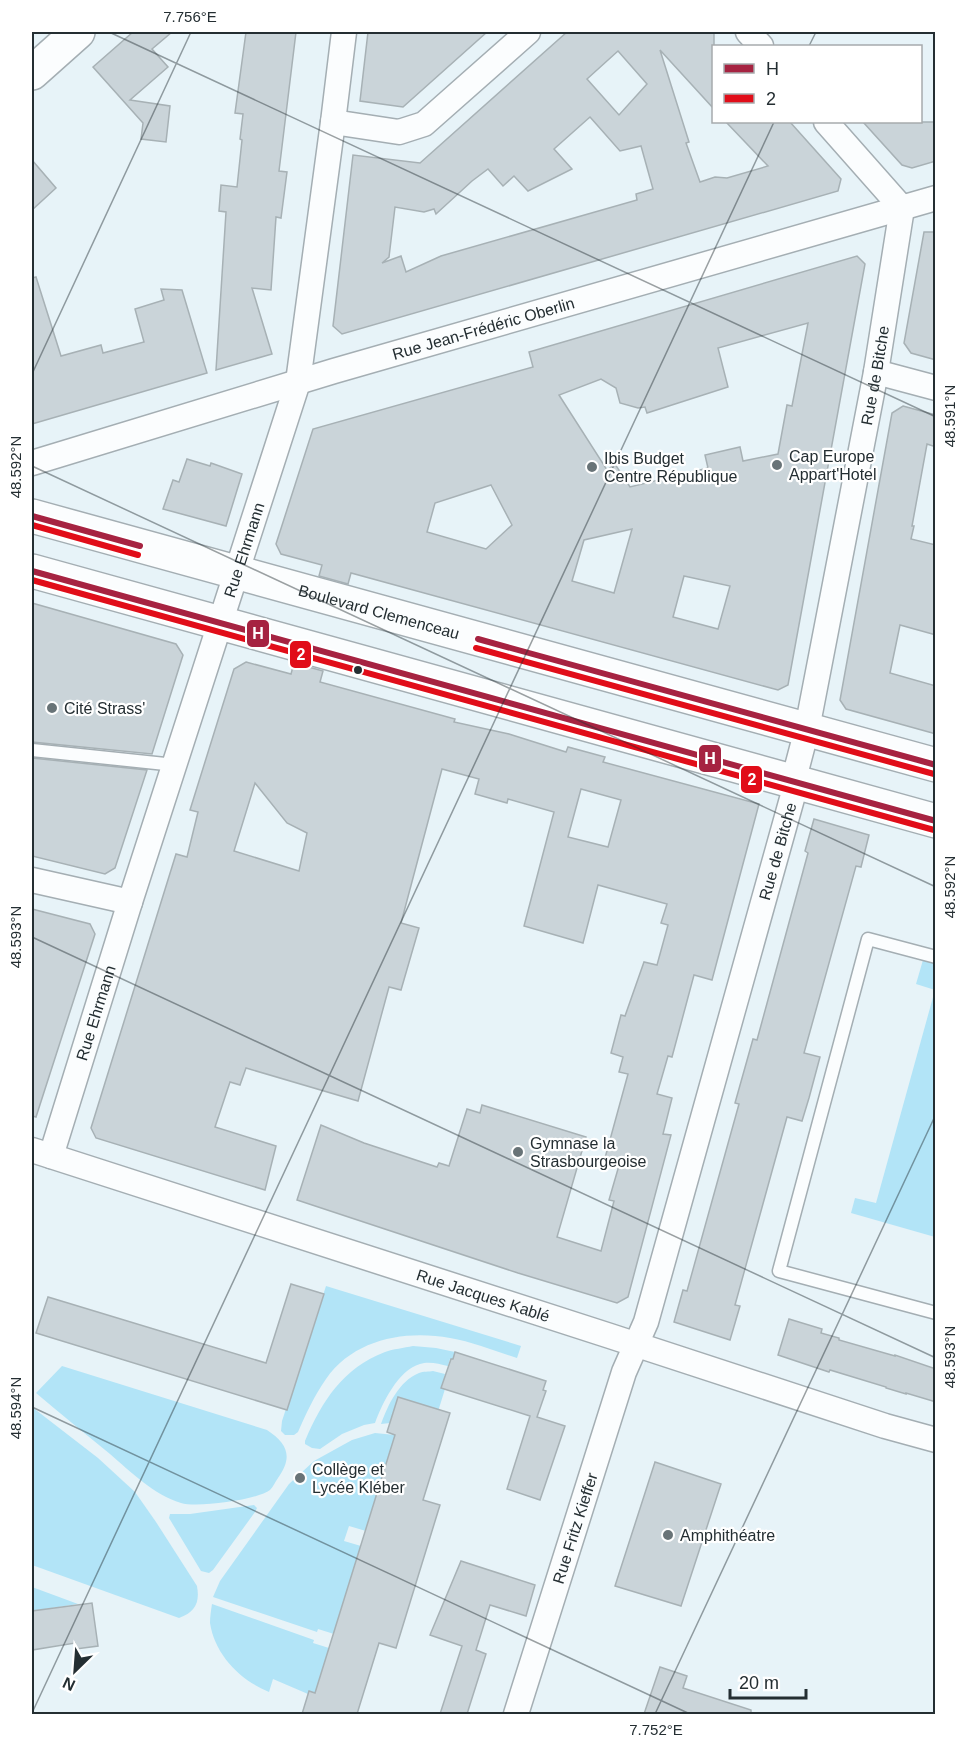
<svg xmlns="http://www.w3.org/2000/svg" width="967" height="1746" viewBox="0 0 967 1746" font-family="Arial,sans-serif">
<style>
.green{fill:#b2e4f7}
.building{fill:#cad4d9;stroke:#a7b1b5;stroke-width:1.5;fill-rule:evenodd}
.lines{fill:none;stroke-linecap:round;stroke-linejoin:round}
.lane-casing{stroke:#a4aeb3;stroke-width:15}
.street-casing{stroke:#a4aeb3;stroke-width:27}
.secondary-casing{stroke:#a4aeb3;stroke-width:36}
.lane{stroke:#fbfdfe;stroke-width:12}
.street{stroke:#fbfdfe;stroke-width:24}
.secondary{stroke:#fbfdfe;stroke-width:33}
.bus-1-casing{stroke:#fff;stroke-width:10}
.bus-2-casing{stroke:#fff;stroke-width:10}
.bus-1{stroke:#a62341;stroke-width:6}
.bus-2{stroke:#e10d19;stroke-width:6}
.ticks{fill:none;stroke:#242e32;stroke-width:1.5;stroke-opacity:0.45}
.poi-dot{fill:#687377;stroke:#fff;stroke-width:2}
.bus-dot{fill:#242e32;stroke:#fff;stroke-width:2}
.labels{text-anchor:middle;stroke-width:4.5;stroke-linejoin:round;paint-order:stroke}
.street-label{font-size:16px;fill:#242e32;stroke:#fff}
.poi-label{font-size:16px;fill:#242e32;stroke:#fff;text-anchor:start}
.line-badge{stroke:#fff;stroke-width:2}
.badge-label{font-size:16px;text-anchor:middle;font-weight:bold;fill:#fff}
.neatline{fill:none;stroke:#242e32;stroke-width:2}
.ticks-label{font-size:15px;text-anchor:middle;fill:#242e32}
</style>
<rect width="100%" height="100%" fill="#e7f3f8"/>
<!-- green -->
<g class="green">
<path d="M923,960L935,963V1237L851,1213L855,1198L876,1203L935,990L916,984Z"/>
<path d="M326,1286L521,1346L517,1358C495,1351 473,1342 450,1338C405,1330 354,1339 326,1379C314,1396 306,1414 298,1432L294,1435H285L281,1431L282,1421Z"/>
<path d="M413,1346L436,1348L455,1352L453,1359H450L448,1366C439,1364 429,1361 420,1364C398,1370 382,1404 375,1423L364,1425L342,1434L320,1449L312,1448L305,1444V1441C322,1401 343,1368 385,1352C393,1349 404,1348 413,1346Z"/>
<path d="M62,1366L267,1430C288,1444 293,1457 278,1478C275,1482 273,1487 270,1490C257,1500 197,1508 181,1503C154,1495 131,1472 110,1454C85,1434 60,1413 36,1393Z"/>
<path d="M433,1371L445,1374L444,1379L446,1380L443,1388L445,1389L436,1418L381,1424C388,1405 399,1381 419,1373C423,1371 429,1372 433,1371Z"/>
<path d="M32,1407L98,1458L135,1492L156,1522L197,1586C200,1603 195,1612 179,1618L32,1565Z"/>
<path d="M375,1433L395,1435L366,1531L349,1526L344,1541L361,1546L334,1634L318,1629L317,1632L213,1597L220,1581L289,1484L314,1461L352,1440Z"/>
<path d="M254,1505L257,1508L255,1512L213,1570L209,1573L201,1571L169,1518L170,1514H190Z"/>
<path d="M32,1587L78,1604L32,1611Z"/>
<path d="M212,1604L314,1640L313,1643L329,1648L315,1693L309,1691L308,1694L273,1679L269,1692C240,1680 215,1655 210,1623C210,1617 211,1610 212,1604Z"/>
</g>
<!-- building -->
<g class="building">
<path d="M133,32H172L152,49L168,67L130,100L170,106L166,142L141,139L143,123L93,67Z"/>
<path d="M246,32H296L279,171L287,172L281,218L276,217L271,290L252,288L272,354L216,370L226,212L219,211L221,185L237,187L242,140L240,139L243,114L235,113Z"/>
<path d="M368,32H487L403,107L360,101Z"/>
<path d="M567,32H714V109L660,50L689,142L686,143L700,182L715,177L727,178L768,166L726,122H790L841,179L838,191L342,334L333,326L353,155L420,163ZM618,51L647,84L619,115L587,79ZM590,117L620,151L641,146L653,189L636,194L637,200L441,256L406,272L401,256L382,263L389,257L395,207L424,212L434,209L436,214L472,181L488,169L503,186L514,176L528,191L572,169L554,149Z"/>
<path d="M863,122H936V161L912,168L902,165Z"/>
<path d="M32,160L56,188L32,210Z"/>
<path d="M924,232H936V360L911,353L904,343Z"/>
<path d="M857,256L865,264L788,685L778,690L351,573L348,584L319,576L322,565L281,554L276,544L313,429L533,367L529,352ZM808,323L792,406L787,405L778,454L743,461L740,447L705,455L708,468L630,487L615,464L607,470L559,395L601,379L616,388L620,403L638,408L645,407L647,413L728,387L718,348ZM491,485L512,525L486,549L427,532L435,503ZM632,529L614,593L572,581L584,540ZM684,576L730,586L718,629L673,617Z"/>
<path d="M36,277L61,356L101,345L103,353L144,342L135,309L164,300L161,289L182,290L207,373L32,424V278Z"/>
<path d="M903,406L936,415V447L927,444L912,526H914L911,539L936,545V635L900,625L890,673L936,686V734L846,709L840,700L892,413Z"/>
<path d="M187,459L210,466L211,463L242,474L226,526L163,509L173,480L179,482Z"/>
<path d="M32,603L176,644L183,655L152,754L32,742Z"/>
<path d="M246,662L291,674L294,663L323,671L320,682L455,719L454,722L509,734L566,752L568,747L605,757L603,762L759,804L712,980L694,975L672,1057L668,1056L657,1094L672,1098L663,1134L671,1135L628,1297L617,1303L518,1273L297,1200L321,1125L364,1143L437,1167L439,1163L449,1166L467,1109L480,1113L482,1105L586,1137L557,1237L601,1251L614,1201L609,1200L620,1162L605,1158L628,1074L619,1072L623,1057L611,1053L621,1015L625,1016L644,962L657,965L668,925L661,923L667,904L598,885L583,943L524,926L554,812L508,799L507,803L475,794L479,779L442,769L401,923L419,928L401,990L389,987L358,1101L246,1068L240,1085L230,1082L215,1127L276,1146L265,1190L96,1138L91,1128L176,854L187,857L198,812L190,810L234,669ZM255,783L287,823L307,833L299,871L234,851ZM581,789L621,800L608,847L568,837Z"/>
<path d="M32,758L147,770L115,868L105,874L32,856Z"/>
<path d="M814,819L869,835L861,867L856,866L804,1053L820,1057L809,1098L802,1121L787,1117L735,1305L740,1306L730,1340L674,1322L683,1290L687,1291L739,1104L735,1103L753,1039L757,1040L808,853L805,851Z"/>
<path d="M32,909L90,924L95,934L36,1117L32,1116Z"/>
<path d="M291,1284L324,1294L287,1410L36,1333L48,1297L266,1363Z"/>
<path d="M789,1319L822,1329L821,1333L839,1338V1340L895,1356V1355L936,1369V1402L906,1393V1394L886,1388V1387L830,1370L829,1372L778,1355Z"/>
<path d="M455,1352L546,1381L543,1390L546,1391L537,1417L565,1426L540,1500L507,1489L530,1416L441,1388L451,1359H453Z"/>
<path d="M398,1397L450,1413L423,1500L440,1505L396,1648L379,1643L357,1714H302L309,1691L315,1693L395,1435L387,1432Z"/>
<path d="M655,1462L721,1484L681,1606L615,1586Z"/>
<path d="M461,1561L535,1585L526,1616L490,1605L476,1650L486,1654L467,1714H440L462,1646L430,1635Z"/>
<path d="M92,1603L98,1646L76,1649L75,1643L32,1650V1611Z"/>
<path d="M660,1667L687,1676L683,1688L751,1710V1714H644Z"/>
</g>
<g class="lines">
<defs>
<g id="lane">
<path d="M32,750L175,765"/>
<path d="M936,957L868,939L779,1271L936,1313"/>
</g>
<g id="street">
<path d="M748,32L761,46"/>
<path d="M333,122L399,132L424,124L528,32"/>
<path d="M876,372L936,388"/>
<path id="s1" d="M32,463L334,371L936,198"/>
<path d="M32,880L130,902"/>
<path id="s2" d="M32,1150L610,1336L885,1426L936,1440"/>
<path id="s3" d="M51,1156L130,902L298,382L333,122L344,32"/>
<path id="s4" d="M516,1714L624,1372L646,1322L793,795L796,771L807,729L876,372L902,208L826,122"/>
</g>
<g id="secondary">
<path d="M32,73L78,32"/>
<path id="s5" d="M32,516L936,765"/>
<path d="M32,571L936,821"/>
</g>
</defs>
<!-- lane casing -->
<use href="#lane" class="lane-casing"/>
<!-- street casing -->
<use href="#street" class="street-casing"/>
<!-- secondary casing -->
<use href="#secondary" class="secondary-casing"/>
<!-- lane -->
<use href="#lane" class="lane"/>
<!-- street -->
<use href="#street" class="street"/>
<!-- secondary -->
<use href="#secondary" class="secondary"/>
<defs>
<g id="bus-1">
<path d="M32,516L140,546"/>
<path d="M32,571L936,821"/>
<path d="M478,639L936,765"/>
</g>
<g id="bus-2">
<path d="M32,525L138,555"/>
<path d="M32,580L934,830"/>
<path d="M476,648L934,774"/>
</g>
</defs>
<!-- bus-1 casing -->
<use href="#bus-1" class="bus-1-casing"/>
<!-- bus-2 casing -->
<use href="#bus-2" class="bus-2-casing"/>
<!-- bus-1 -->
<use href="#bus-1" class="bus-1"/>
<!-- bus-2 -->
<use href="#bus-2" class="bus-2"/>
</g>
<!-- ticks -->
<path class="ticks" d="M109,32L936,417M809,46L816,32M32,374L191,32M32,466L936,887M32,937L936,1358M32,1407L690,1714M32,1713L774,122M655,1714L936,1114"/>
<!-- markers -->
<g class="poi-dot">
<circle cx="777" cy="465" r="6"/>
<circle cx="592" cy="467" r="6"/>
<circle cx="52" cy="708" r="6"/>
<circle cx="518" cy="1152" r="6"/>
<circle cx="300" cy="1478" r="6"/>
<circle cx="668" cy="1535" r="6"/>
</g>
<circle class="bus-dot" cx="358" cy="670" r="5"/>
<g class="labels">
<!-- street labels -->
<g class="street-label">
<text dy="6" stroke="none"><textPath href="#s1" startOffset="471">Rue Jean-Frédéric Oberlin</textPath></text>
<text dy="6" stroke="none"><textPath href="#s4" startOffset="1388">Rue de Bitche</textPath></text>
<text dy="6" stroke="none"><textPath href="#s3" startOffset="636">Rue Ehrmann</textPath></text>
<text dy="6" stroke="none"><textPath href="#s5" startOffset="360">Boulevard Clemenceau</textPath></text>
<text dy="6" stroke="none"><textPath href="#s4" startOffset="902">Rue de Bitche</textPath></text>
<text dy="6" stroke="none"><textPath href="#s3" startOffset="150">Rue Ehrmann</textPath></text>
<text dy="6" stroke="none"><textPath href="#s2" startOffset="474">Rue Jacques Kablé</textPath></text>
<text dy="6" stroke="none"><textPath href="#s4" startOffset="195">Rue Fritz Kieffer</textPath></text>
</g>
<!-- poi labels -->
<g class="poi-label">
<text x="789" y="462">Cap Europe<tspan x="789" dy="18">Appart'Hotel</tspan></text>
<text x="604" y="464">Ibis Budget<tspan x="604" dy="18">Centre République</tspan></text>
<text x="64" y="714">Cité Strass'</text>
<text x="530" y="1149">Gymnase la<tspan x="530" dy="18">Strasbourgeoise</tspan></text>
<text x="312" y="1475">Collège et<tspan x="312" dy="18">Lycée Kléber</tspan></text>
<text x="680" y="1541">Amphithéatre</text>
</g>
</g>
<g class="line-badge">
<rect x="246" y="619" width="24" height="29" rx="6" fill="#a62341"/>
<rect x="289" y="640" width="23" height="29" rx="6" fill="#e10d19"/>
<rect x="698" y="744" width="24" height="29" rx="6" fill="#a62341"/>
<rect x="740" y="765" width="23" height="29" rx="6" fill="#e10d19"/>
</g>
<g class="badge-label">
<text x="258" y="639">H</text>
<text x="301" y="660">2</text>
<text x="710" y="764">H</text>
<text x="752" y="785">2</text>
</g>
<!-- border -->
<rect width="967" height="1746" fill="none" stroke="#ffffff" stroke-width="66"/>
<!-- legend -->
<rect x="712" y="45" width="210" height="78" fill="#ffffff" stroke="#a7abad" stroke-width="1.5"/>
<rect x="724" y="64" width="30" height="9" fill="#a62341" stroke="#a7abad" stroke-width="1.5"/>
<text x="766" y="75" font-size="18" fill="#242e32">H</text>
<rect x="724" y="94" width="30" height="9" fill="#e10d19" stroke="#a7abad" stroke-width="1.5"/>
<text x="766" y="105" font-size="18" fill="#242e32">2</text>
<!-- north arrow -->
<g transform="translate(75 1671) rotate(205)" stroke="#ffffff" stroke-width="4.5" paint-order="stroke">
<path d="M0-4.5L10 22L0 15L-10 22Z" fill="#242e32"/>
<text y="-9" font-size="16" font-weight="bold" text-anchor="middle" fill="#242e32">N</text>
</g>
<!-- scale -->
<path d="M730 1689v9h76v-9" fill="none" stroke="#242e32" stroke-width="3"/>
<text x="739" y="1689" font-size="18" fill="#242e32" stroke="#ffffff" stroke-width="4.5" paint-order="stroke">20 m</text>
<rect x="33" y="33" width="901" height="1680" class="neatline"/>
<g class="ticks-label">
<text x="190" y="22">7.756°E</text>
<text transform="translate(950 416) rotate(-90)" y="5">48.591°N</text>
<text transform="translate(16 467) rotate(-90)" y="5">48.592°N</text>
<text transform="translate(950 887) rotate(-90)" y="5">48.592°N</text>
<text transform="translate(16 937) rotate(-90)" y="5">48.593°N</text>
<text transform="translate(950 1357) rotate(-90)" y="5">48.593°N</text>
<text transform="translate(16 1408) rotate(-90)" y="5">48.594°N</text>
<text x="656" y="1735">7.752°E</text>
</g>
</svg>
